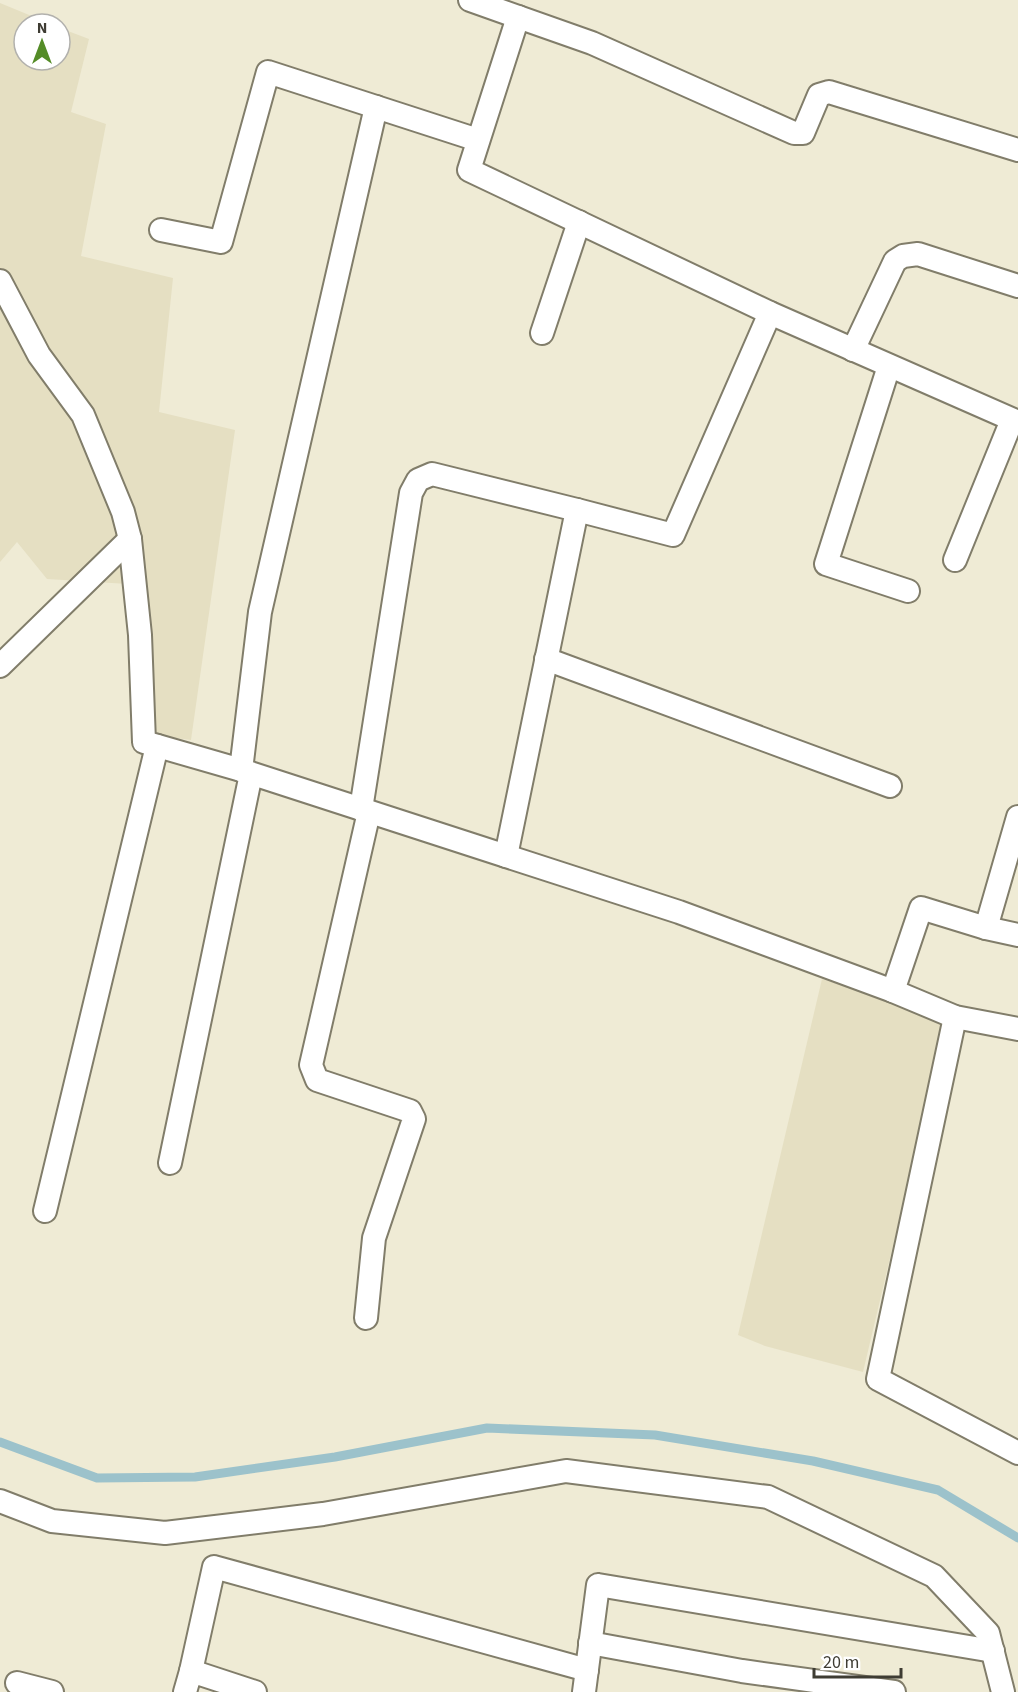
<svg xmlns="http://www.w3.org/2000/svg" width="1018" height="1692" viewBox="0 0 1018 1692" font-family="'Source Sans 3',sans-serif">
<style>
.built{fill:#e5dfc2}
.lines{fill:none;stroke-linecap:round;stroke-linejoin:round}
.stream{stroke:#9cc2cb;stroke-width:9}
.street-casing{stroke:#817d6a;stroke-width:26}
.street{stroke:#fff;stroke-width:22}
</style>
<rect width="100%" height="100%" fill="#efebd5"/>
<!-- built -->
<g class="built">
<path d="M0,3L51,24H24V60H60V28L89,39L71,112L106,124L81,256L173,278L159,412L235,430L191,740L152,735L144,585L47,579L17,542L0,562Z"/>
<path d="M822,979L947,1018L863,1372L765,1346L738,1335Z"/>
</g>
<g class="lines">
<!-- stream -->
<path class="stream" d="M0,1442L97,1478L195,1477L335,1457L487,1428L655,1435L813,1461L938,1490L1018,1538"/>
<defs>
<g id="street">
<path d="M470,0L592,43L794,133H803L819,95L829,92L1018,150"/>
<path d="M518,17L469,170L770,313L1018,422"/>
<path d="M161,230L221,242L268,72L478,140"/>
<path d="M0,281L39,355L83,415L123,512L130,539L140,635L144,742L241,770L679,912L893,991L955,1017L1018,1029"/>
<path d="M542,333L579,222"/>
<path d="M853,350L895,261L903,256L918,254L1018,286"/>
<path d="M889,366L826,564L908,591"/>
<path d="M955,560L1012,420"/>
<path d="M546,659L890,786"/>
<path d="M0,666L130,539"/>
<path d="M241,770L260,612L376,107"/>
<path d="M361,809L411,493L418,480L432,474L577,510"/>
<path d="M506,856L577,510L673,535L770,313"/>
<path d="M986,928L1018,935"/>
<path d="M893,991L921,908L986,928L1018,817"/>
<path d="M955,1017L878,1379L1018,1453"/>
<path d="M170,1163L251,774"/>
<path d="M45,1211L157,746"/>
<path d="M366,1318L374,1238L414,1119L410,1111L317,1080L311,1065L369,812"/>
<path d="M0,1501L52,1521L165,1533L323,1514L566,1471L768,1497L934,1576L988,1633L1003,1692"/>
<path d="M590,1643L742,1671L894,1692"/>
<path d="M191,1671L214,1567L587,1670"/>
<path d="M17,1683L52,1692"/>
<path d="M185,1692L191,1671L255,1692"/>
<path d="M584,1692L598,1585L993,1651"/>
</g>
</defs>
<!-- street casing -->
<use href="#street" class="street-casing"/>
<!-- street -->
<use href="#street" class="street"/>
</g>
<!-- north arrow -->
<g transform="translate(42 42)"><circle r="28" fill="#ffffff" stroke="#b2b1ad" stroke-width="1.5"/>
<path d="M0-4.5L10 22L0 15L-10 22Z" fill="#548c27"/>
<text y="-9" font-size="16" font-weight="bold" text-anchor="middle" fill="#3e3c33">N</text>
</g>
<!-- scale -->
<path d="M814 1668v9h87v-9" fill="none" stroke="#3e3c33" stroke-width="3"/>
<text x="823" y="1668" font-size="18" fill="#3e3c33" stroke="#ffffff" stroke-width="4.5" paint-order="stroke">20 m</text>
</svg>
